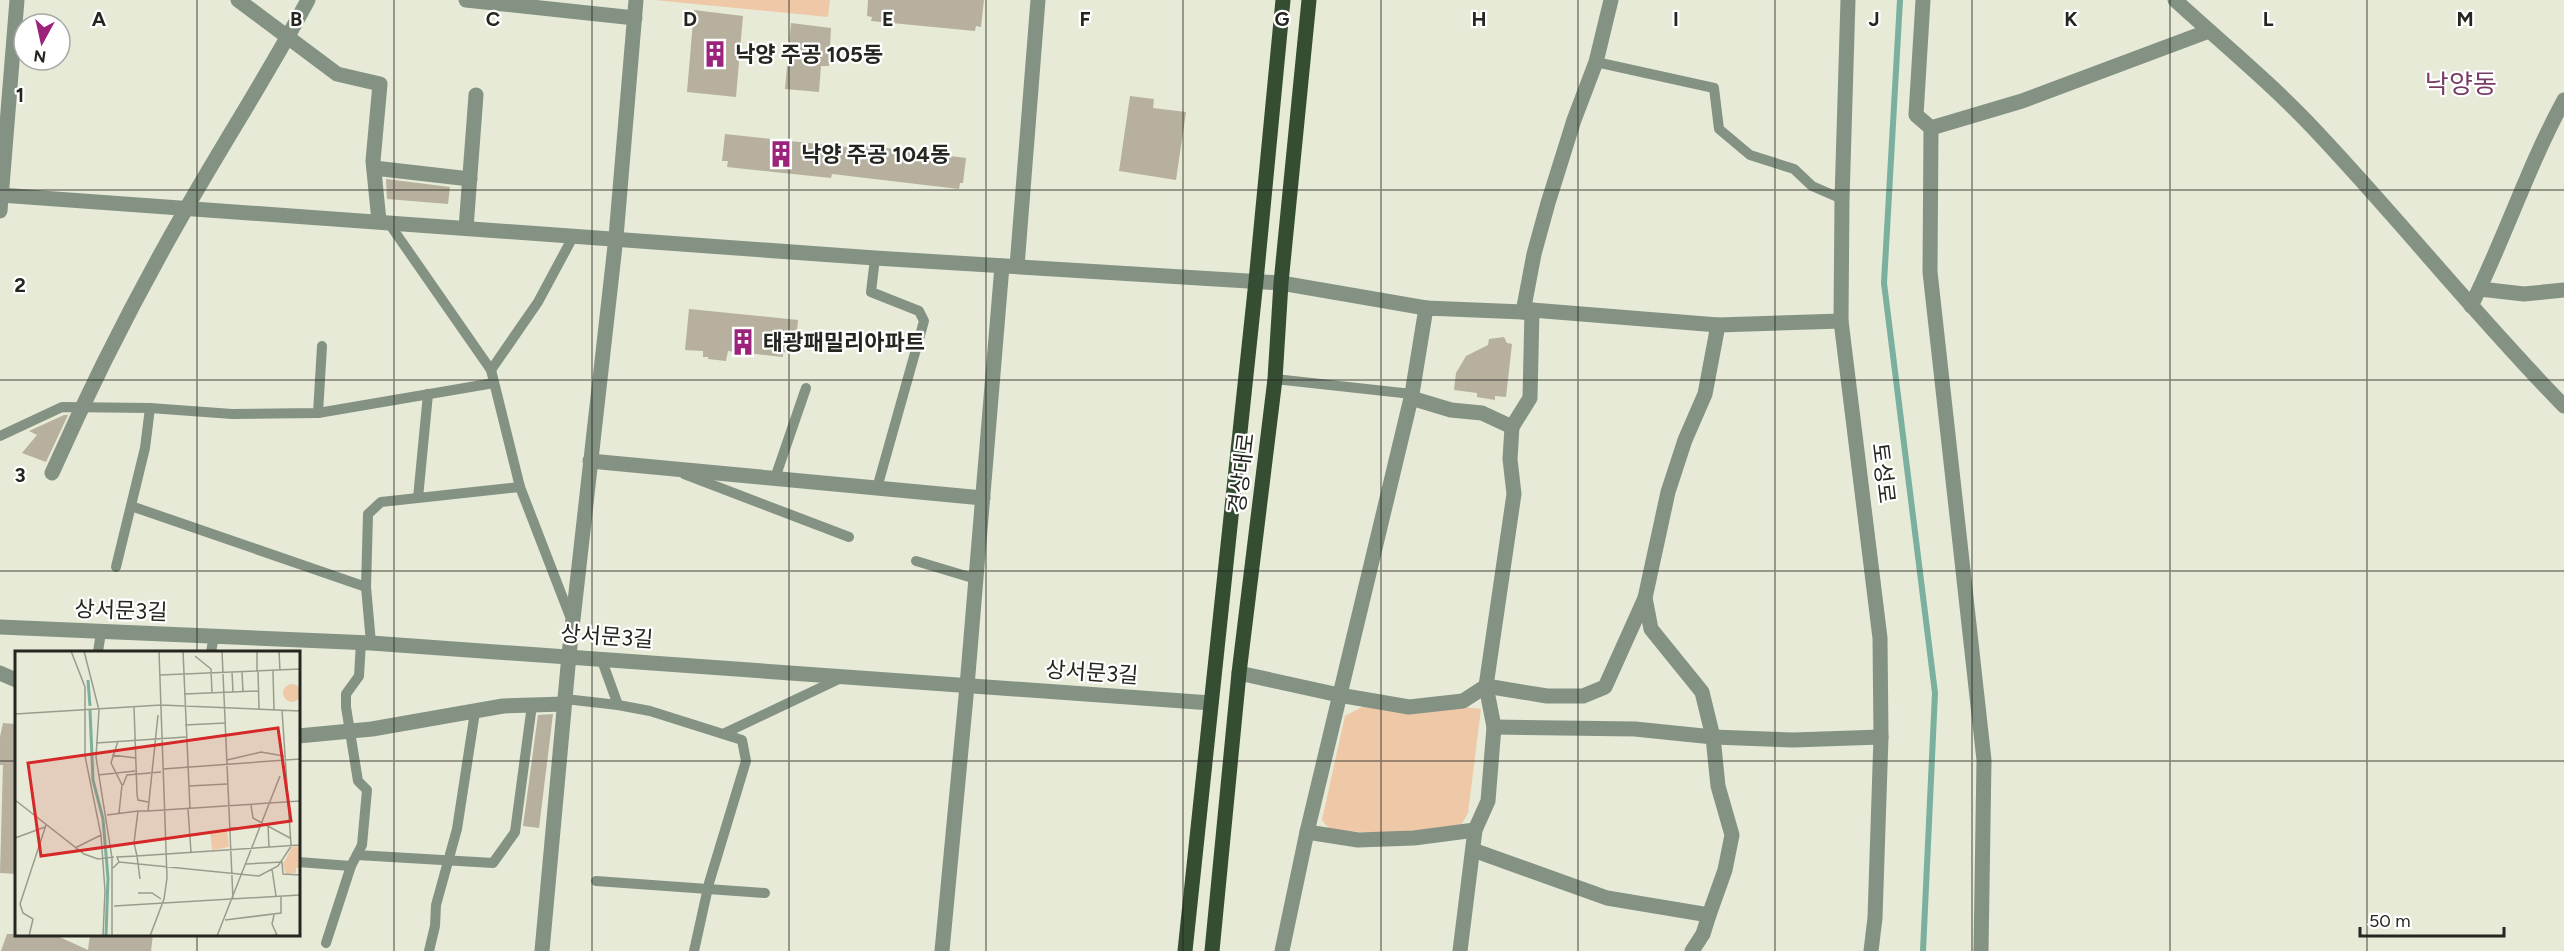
<svg xmlns="http://www.w3.org/2000/svg" width="2564" height="951" viewBox="0 0 2564 951" font-family="Figtree,'Noto Sans KR',sans-serif">
<style>
.green{fill:#efc8a8}
.lines{fill:none;stroke-linecap:round;stroke-linejoin:round}
.stream{stroke:#7ab09d;stroke-width:6}
.building{fill:#b7b09e}
.service{stroke:#849283;stroke-width:10}
.minor{stroke:#849283;stroke-width:15}
.tertiary{stroke:#849283;stroke-width:15}
.primary{stroke:#344d33;stroke-width:15}
.grid{fill:none;stroke:#25261f;stroke-width:1.5;stroke-opacity:0.55}
.labels{text-anchor:middle;stroke-width:4.5;stroke-linejoin:round;paint-order:stroke}
.poi-label{font-size:22px;font-weight:bold;fill:#25261f;stroke:#fff;text-anchor:start}
.street-label{font-size:22px;fill:#25261f;stroke:#fff}
.quarter-label{font-size:26px;fill:#783b64;stroke:#fff}
.inset-river{fill:none;stroke:#7ab09d;stroke-width:3}
.inset-road{fill:none;stroke:#999c8d;stroke-width:1.5}
.view{fill:#d62828;fill-opacity:0.15;stroke:#d62828;stroke-width:3}
.inset-edge{fill:none;stroke:#25261f;stroke-width:3}
.grid-label{font-size:20px;text-anchor:middle;font-weight:bold;fill:#25261f;stroke:#fff;stroke-width:4.5;stroke-linejoin:round;paint-order:stroke}
</style>
<rect width="100%" height="100%" fill="#e6ead6"/>
<!-- green -->
<g class="green">
<path d="M655,0H830L828,17Z"/>
<path d="M1366,705L1463,707L1481,709L1468,813L1461,825L1407,833L1331,831L1322,820L1345,716Z"/>
</g>
<g class="lines">
<!-- stream -->
<path class="stream" d="M1900,0L1884,283L1935,693L1923,951"/>
</g>
<!-- building -->
<g class="building">
<path d="M868,0H984L981,27L976,26L975,31L871,21L872,17L867,16Z"/>
<path d="M694,10L743,16L736,97L687,92Z"/>
<path d="M791,23L831,28L829,66H821L819,92L785,89Z"/>
<path d="M1130,96L1154,99L1153,108L1186,112L1176,180L1119,171Z"/>
<path d="M725,134L855,148V144L966,158L963,183H960L959,189L832,174L831,178L727,167L728,161H722Z"/>
<path d="M386,179L450,187L448,204L387,199Z"/>
<path d="M689,309L798,320L797,331L802,334L799,354L783,352V357L728,351L726,361L708,359V357H703V351L685,350Z"/>
<path d="M1504,337L1507,343L1512,344L1506,397L1495,396V400L1477,397V393L1454,390L1456,373L1466,356L1488,345L1489,339Z"/>
<path d="M64,415H68L46,462L22,453L37,435L29,431Z"/>
<path d="M553,714L539,828L523,826L538,715Z"/>
<path d="M3,723L16,724V874L0,873L3,765H0V737Z"/>
<path d="M7,934H53L88,950L90,934H153L151,951H1Z"/>
</g>
<g class="lines">
<!-- service -->
<g class="service">
<path d="M1596,62L1714,88L1719,129L1750,155L1794,169L1812,186L1842,199"/>
<path d="M388,222L491,370L520,487L571,619"/>
<path d="M875,258L871,292L919,311L924,321L877,488"/>
<path d="M491,370L538,302L574,235"/>
<path d="M1275,379L1412,394"/>
<path d="M318,413L322,346"/>
<path d="M0,436L62,407L150,408L232,414L318,413L494,383"/>
<path d="M684,474L849,537"/>
<path d="M775,478L806,388"/>
<path d="M418,498L428,394"/>
<path d="M131,506L366,587"/>
<path d="M916,561L976,579"/>
<path d="M116,567L145,448L150,408"/>
<path d="M371,643L366,587L368,514L381,502L520,487"/>
<path d="M98,652L101,632"/>
<path d="M211,652L214,636"/>
<path d="M601,658L618,705L650,711L742,740L746,761L709,883L694,951"/>
<path d="M565,699L618,705"/>
<path d="M725,733L841,678"/>
<path d="M357,855L493,863L515,832L532,705"/>
<path d="M298,862L351,866"/>
<path d="M596,881L765,893"/>
<path d="M326,943L351,866L362,845L367,790L358,781L346,707V694L359,676L361,642"/>
<path d="M429,951L435,926L436,905L457,829L475,712"/>
</g>
<!-- minor -->
<g class="minor">
<path d="M238,0L337,74L380,84L373,161L379,221"/>
<path d="M466,0L635,18"/>
<path d="M1923,0L1916,115L1931,128"/>
<path d="M2175,0C2221,42 2272,84 2315,130C2400,220 2477,317 2564,406"/>
<path d="M374,168L470,179"/>
<path d="M0,211L17,0"/>
<path d="M466,228L476,95"/>
<path d="M1281,283L1426,308"/>
<path d="M2480,289L2524,294L2564,290"/>
<path d="M2471,306C2505,238 2528,166 2564,100"/>
<path d="M1523,312L1532,310L1718,325L1841,321"/>
<path d="M1411,398L1451,410L1482,413L1512,427L1510,459L1514,494L1486,686L1494,727L1488,801L1475,830L1460,951"/>
<path d="M1512,427L1530,398L1532,310"/>
<path d="M590,461L983,498"/>
<path d="M52,473C92,383 137,294 186,209C226,139 270,71 308,0"/>
<path d="M0,673L16,680"/>
<path d="M1239,673L1339,695L1409,707L1463,701L1486,686L1547,696H1583L1605,687L1645,598"/>
<path d="M1494,727L1635,729L1713,737L1793,740L1881,737"/>
<path d="M298,736L372,729L503,706L564,704"/>
<path d="M1307,832L1358,840L1414,838L1475,830"/>
<path d="M1473,850L1607,898L1709,915"/>
<path d="M542,951L569,655"/>
<path d="M942,951L967,686L1002,266"/>
<path d="M1282,951L1307,832L1412,394L1426,308L1523,312L1534,254L1548,203L1574,120L1596,62L1611,0"/>
<path d="M1692,951L1703,934L1709,915L1725,870L1732,835L1718,786L1713,737L1702,692L1651,629L1645,598L1668,492L1685,440L1705,394L1718,325"/>
<path d="M1981,951L1984,760L1930,272L1931,128L2022,101L2209,31"/>
</g>
<!-- tertiary -->
<g class="tertiary">
<path d="M1848,0L1842,199L1841,321L1880,638L1881,737L1875,918L1871,951"/>
<path d="M0,195L875,258L1281,283"/>
<path d="M1017,266L1038,0"/>
<path d="M0,627L371,643L1211,703"/>
<path d="M569,655L616,237L636,0"/>
</g>
<!-- primary -->
<g class="primary">
<path d="M1185,951L1256,281L1283,0"/>
<path d="M1212,951L1239,673L1275,379L1281,283L1309,0"/>
</g>
</g>
<!-- grid -->
<path class="grid" d="M197,0V652M394,0V951M592,0V951M789,0V951M986,0V951M1183,0V951M1381,0V951M1578,0V951M1775,0V951M1972,0V951M2170,0V951M2367,0V951M0,190H2564M0,380H2564M0,571H2564M0,761H16M298,761H2564M197,934V951"/>
<!-- icons -->
<defs>
<symbol id="building-bare" viewBox="-9 -9 18 18"><path d="M-4-6H4V6H1V3H-1V6H-4ZM-2.5-4.3h1.7v1.8h-1.7ZM.8-4.3h1.7v1.8H.8ZM-2.5-1h1.7V.8h-1.7ZM.8-1h1.7V.8H.8Z" fill="#9c237c" stroke="#fff" stroke-width="2.5" paint-order="stroke"/></symbol>
</defs>
<g fill-rule="evenodd">
<use href="#building-bare" x="696" y="35" width="38" height="38"/>
<use href="#building-bare" x="762" y="135" width="38" height="38"/>
<use href="#building-bare" x="724" y="323" width="38" height="38"/>
</g>
<g class="labels">
<!-- poi labels -->
<g class="poi-label">
<text x="735" y="62">낙양 주공 105동</text>
<text x="801" y="162">낙양 주공 104동</text>
<text x="763" y="350">태광패밀리아파트</text>
</g>
<!-- street labels -->
<g class="street-label">
<text transform="translate(1241 473) rotate(-83)" y="8">경상대로</text>
<text transform="translate(1884 473) rotate(83)" y="8">토성로</text>
<text transform="translate(121 610) rotate(2)" y="8">상서문3길</text>
<text transform="translate(607 636) rotate(4)" y="8">상서문3길</text>
<text transform="translate(1092 672) rotate(4)" y="8">상서문3길</text>
</g>
<!-- quarter labels -->
<g class="quarter-label">
<text x="2461" y="93">낙양동</text>
</g>
</g>
<!-- overview -->
<g transform="translate(15 651)">
<rect width="285" height="285" fill="#e6ead6"/>
<path d="M268 42a9 9 0 1 1 18 0a9 9 0 1 1-18 0ZM212,179L214,196L197,199L195,180ZM285,195V217H281V222L271,223L268,213L277,196Z" fill="#efc8a8"/>
<path class="inset-river" d="M73,29L75,55M75,59L78,129L88,168L93,227L91,285"/>
<path class="inset-road" d="M56,0L70,36V105L86,184L60,197M69,0L84,59L81,106L97,207V285M168,0L175,158M207,0L218,249M242,0V21M264,0L265,20M180,5L196,18L197,42M243,20L244,58M258,20L259,59M217,21L218,41M227,21L228,41M145,24L285,18M169,43L244,40M119,56L122,143L123,149L133,151M267,59L276,194M0,63L146,54L285,60M170,74L210,72M103,90L96,112L107,134L104,162M81,92L171,86M97,104L121,107M212,109L246,101L269,105M148,118L285,108M83,124L120,120M108,134L112,124L146,121M174,135L212,133M0,149L69,203L83,208L99,206M236,154L238,167L275,187M173,158L176,201M133,160L285,150M92,164L123,160M253,174L254,196M214,177L246,176M86,184L90,240L88,285M0,187L30,176M104,211L102,206L122,205L119,192L123,160H133L143,64M231,213L267,211L268,223L285,224M98,217L104,211L244,225L263,215L277,194M257,218L261,245M125,228L122,205L285,194M123,242H137L146,248M99,255L285,244M210,269L266,262V245M14,285L18,268L8,262L5,253L31,174M135,285L149,248L152,227L144,0M202,285L265,125M253,285L262,284L257,273L259,264"/>
<path class="view" d="M263,77L276,170L26,205L13,112Z"/>
<rect width="285" height="285" class="inset-edge"/>
</g>
<g class="grid-label">
<text x="99" y="26">A</text>
<text x="296" y="26">B</text>
<text x="493" y="26">C</text>
<text x="690" y="26">D</text>
<text x="888" y="26">E</text>
<text x="1085" y="26">F</text>
<text x="1282" y="26">G</text>
<text x="1479" y="26">H</text>
<text x="1676" y="26">I</text>
<text x="1874" y="26">J</text>
<text x="2071" y="26">K</text>
<text x="2268" y="26">L</text>
<text x="2465" y="26">M</text>
<text x="20" y="102">1</text>
<text x="20" y="292">2</text>
<text x="20" y="482">3</text>
</g>
<!-- north arrow -->
<g transform="translate(42 42) rotate(188)"><circle r="28" fill="#ffffff" stroke="#a8a8a5" stroke-width="1.5"/>
<path d="M0-4.5L10 22L0 15L-10 22Z" fill="#9c237c"/>
<text y="-9" font-size="16" font-weight="bold" text-anchor="middle" fill="#25261f">N</text>
</g>
<!-- scale -->
<path d="M2360 927v9h144v-9" fill="none" stroke="#25261f" stroke-width="3"/>
<text x="2369" y="927" font-size="18" fill="#25261f" stroke="#ffffff" stroke-width="4.5" paint-order="stroke">50 m</text>
</svg>
